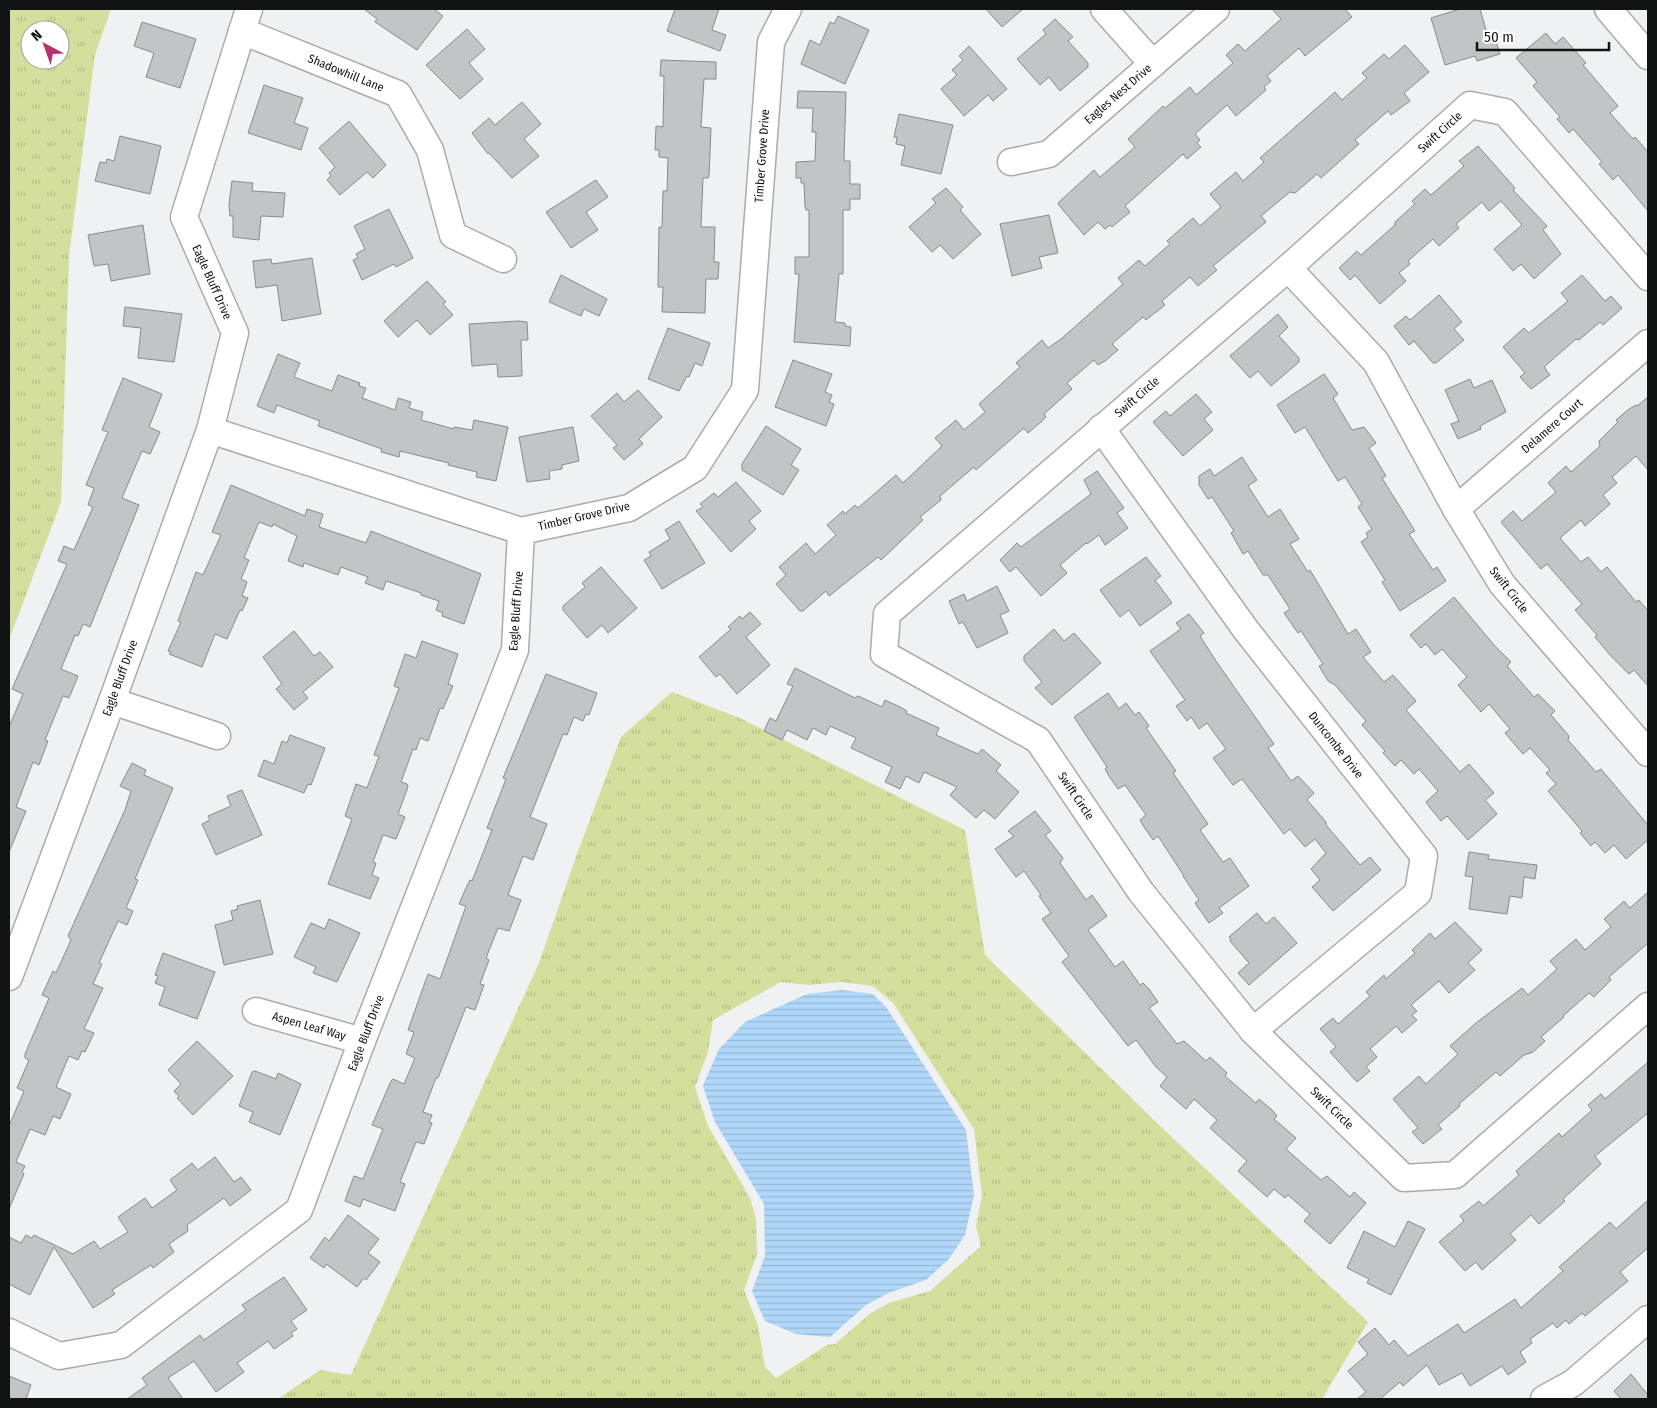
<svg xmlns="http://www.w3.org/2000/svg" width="1657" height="1408" viewBox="0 0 1657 1408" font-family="'Fira Sans Condensed',sans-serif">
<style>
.grass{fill:url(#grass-tufts);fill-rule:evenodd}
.water{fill:url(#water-rules)}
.building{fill:#c3c4c5;stroke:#8a8a8b}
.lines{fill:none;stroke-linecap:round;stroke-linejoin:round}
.minor-casing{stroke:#aaabab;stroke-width:29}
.minor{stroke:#fff;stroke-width:26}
.labels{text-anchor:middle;stroke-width:5;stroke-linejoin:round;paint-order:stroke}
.street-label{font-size:12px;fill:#121313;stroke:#fff}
</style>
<defs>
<pattern id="grass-tufts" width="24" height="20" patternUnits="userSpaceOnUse" patternTransform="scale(1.25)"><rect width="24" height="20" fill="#d4de9d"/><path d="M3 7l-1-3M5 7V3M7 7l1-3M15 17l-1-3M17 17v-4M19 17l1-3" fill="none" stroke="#b5be86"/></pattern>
<pattern id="water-rules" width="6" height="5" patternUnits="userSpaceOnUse" patternTransform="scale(1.25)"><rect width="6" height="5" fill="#b0d7f9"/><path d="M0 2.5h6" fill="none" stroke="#96b8d5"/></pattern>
</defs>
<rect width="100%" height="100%" fill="#f0f1f2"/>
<!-- grass -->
<g class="grass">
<path d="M9,9H111L95,55L69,256L61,502L9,640ZM30,30H60V60H30Z"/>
<path d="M672,692L742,719L965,830L985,955L1157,1123L1368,1322L1322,1399H278L320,1370L351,1375L539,963L577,854L621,737ZM781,982L809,985L841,982L873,986L893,1003L974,1129L982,1196L976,1226L981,1246L930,1291L889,1303L871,1313L835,1344L827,1345L776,1378L765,1367L758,1325L744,1290L757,1254L756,1219L750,1198L708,1126L695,1087L708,1052L713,1020Z"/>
</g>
<!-- water -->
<path class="water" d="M842,990L873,994L886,1007L966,1130L974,1195L965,1235L949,1259L926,1280L891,1292L866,1305L830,1337L796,1334L765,1321L752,1291L765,1256L764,1204L715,1122L703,1086L719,1049L745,1022L807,994Z"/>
<!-- building -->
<g class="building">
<path d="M364,9H434L443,16L417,50L375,22L377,19Z"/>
<path d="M675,9H719L712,30L726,35L720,51L667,31Z"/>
<path d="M986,9H1023L1002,27Z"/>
<path d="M1272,9H1345L1352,17L1305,56L1299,48L1267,76L1271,81L1264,87L1266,90L1236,116L1227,105L1195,134L1200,140L1197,143L1201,147L1187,159L1183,154L1125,206L1130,212L1112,227L1110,225L1105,229L1098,222L1084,235L1058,204L1059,202L1094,170L1100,177L1135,147L1128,139L1163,106L1165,108L1190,87L1196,95L1233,63L1226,55L1238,44L1245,51L1281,19Z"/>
<path d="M1460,9H1480L1489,40L1495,38L1500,54L1477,61L1475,56L1445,65L1431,18Z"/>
<path d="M838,16L869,30L845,84L801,64L810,40L820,45L830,22L834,24Z"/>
<path d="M1055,19L1073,37L1068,41L1088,63V67L1060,91L1049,77L1040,85L1017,59L1046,34L1043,30Z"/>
<path d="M142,22L196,39L180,88L146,77L154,53L134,46Z"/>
<path d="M467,29L485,49L469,63L483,79L460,99L426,65Z"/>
<path d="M1546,33L1555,44L1563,37L1586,63L1583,65L1618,106L1610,113L1633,139L1635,137L1648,152V211L1618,175L1613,180L1599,164L1602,162L1573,129L1569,133L1557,119L1560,117L1533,86L1537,82L1516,58Z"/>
<path d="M1405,45L1429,72L1404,93L1410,101L1391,115L1388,111L1355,140L1359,144L1321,178L1317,174L1295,193L1290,192L1261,216L1266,222L1213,266L1217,270L1204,281L1198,286L1190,277L1162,301L1165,305L1146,320L1143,317L1112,344L1118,350L1105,361L1098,365L1094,360L1067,383L1072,389L1044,414L1046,417L1040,423L1028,433L1024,428L976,470L974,467L940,496L941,500L920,517L923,520L881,560L878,557L829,596L826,591L803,611H800L776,584L786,575L779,567L806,543L815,554L836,535L827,525L843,511L845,514L855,505L858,508L896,475L903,483L942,446L935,438L956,420L964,430L985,412L979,404L1020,367L1016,363L1042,340L1048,348L1061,339L1123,284L1118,278L1139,260L1145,266L1170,244L1167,241L1193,218L1200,226L1221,207L1210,194L1236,172L1243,181L1264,162L1260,158L1335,92L1342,100L1367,78L1362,73L1384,54L1389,59Z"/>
<path d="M969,46L1007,89L993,101L988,95L964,116L941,89L957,75L952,70L963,60L959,56Z"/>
<path d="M661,60L716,62V79H704L701,127L711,128L709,176L708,178H703L701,227H715L714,262H719L718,279H706L705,313L662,312L663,287H658L659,227H662L663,191H667L668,158L659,157V150H655L656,126L663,127L664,76H660Z"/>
<path d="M264,85L303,98L294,123L308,128L301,150L248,133Z"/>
<path d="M798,91L846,92L844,161H850V184H860V199H850V210H843V274H839L835,322L845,323V326L851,327L850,346L794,342L799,274H795V257H809V210H806L805,207L804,183H801V178H796V162L815,161L816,132H812L813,108H797Z"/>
<path d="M522,102L541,124L524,139L539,156L512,178L489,153L488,154L472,133L489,118L495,125Z"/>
<path d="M899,114L953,125L941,174L901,165L905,146L896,144L897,137H894Z"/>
<path d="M349,121L386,165L373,178L367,172L340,195L327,180L331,176L329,173L335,167L319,148Z"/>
<path d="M120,136L161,146L150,194L95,181L100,162L106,163L107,159L114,161Z"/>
<path d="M1478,146L1515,188L1513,190L1547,226L1543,230L1561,254L1534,279L1521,264L1513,271L1494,249L1522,225L1501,201L1489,211L1482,202L1456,224L1459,228L1439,246L1433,239L1408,261L1410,264L1399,273L1406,281L1380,304L1355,275L1350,280L1339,268L1357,251L1361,255L1395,225V222L1415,204L1412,201L1425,189L1431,195L1464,166L1459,161Z"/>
<path d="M596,180L608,197L586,212L598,230L571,248L546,212Z"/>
<path d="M232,181L253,183L252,191L285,193L283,217L261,216L259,240L233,237V216H230L229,204Z"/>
<path d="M946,188L963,207L960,210L981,234L953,259L940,245L932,252L909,227L936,203L932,199Z"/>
<path d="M389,209L413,258L396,267L394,264L362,280L353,260L358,258L356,254L365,249L354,226Z"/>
<path d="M1049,215L1058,253L1039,257L1042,268L1012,276L1000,224Z"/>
<path d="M143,225L150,274L111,281L108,264L94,266L88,235Z"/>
<path d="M312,258L321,314L282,321L277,285L256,288L253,261L271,259L272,264Z"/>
<path d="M561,275L607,299L599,316L584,309L581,316L549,302Z"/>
<path d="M1582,275L1605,301L1611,296L1622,308L1603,325L1600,322L1579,340L1576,339L1544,367L1550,375L1531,389L1520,377L1525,373L1503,347L1524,328L1529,333L1568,301L1561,293Z"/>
<path d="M427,281L446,302L443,304L453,315L430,335L417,320L398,337L384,321Z"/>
<path d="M1439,295L1462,322L1454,329L1464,340L1436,363H1433L1414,341L1409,345L1394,326L1406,316L1410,320Z"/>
<path d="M125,307L182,314L174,362L138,358L141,328L123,326Z"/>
<path d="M1278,314L1288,327L1279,336L1299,358V362L1271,386L1258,371L1250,378L1230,356Z"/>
<path d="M518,321L527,322L528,340H521L522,376L498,377L497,364L472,366L469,324Z"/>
<path d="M668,328L710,343L702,366L695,363L689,377L687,376L679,391L648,379Z"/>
<path d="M278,354L300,363L294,377L332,391L338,375L360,383L359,386L366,388L362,398L395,410L398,398L411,402L409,408L423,412L421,420L454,429V427L472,430L474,420L508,427L496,481L476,477L477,472L448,465L449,463L400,451L399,457L381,452L382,449L318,426L320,421L277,405L274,413L257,406Z"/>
<path d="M793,360L832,374L825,392L832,395L829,402L834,404L826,426L775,407Z"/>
<path d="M1324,374L1338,394L1333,398L1352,430L1364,427L1376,443L1369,448L1386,476L1382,478L1415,531L1409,534L1433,570L1437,567L1446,581L1400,611L1382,582L1385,580L1361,542L1368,537L1366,533L1372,529L1358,507L1362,504L1345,477L1338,481L1305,427L1295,433L1277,405Z"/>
<path d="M123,378L162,394L149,427L160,432L150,454L142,451L122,498L139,505L90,627L83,624L78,636L75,635L61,669L78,676L69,698L63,696L45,740L48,741L39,765L33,762L16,807L26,811L9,852V727L23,694L12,689L67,564L58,561L64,546L74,550L93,507L88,505L94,488L86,485L108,432L102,430Z"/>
<path d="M1470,379L1474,388L1492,380L1506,412L1480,426L1481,429L1458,439L1451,424L1459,421L1445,390Z"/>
<path d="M638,390L662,417L639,439L643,444L624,460L613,448L617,445L591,416L617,393L624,402Z"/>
<path d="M1196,394L1212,412L1204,419L1213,430L1183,456L1153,422L1166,411L1170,416Z"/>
<path d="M1648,397V470L1636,456L1612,477L1617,483L1603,495L1610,504L1585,526L1581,520L1560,538L1581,562L1588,557L1601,572L1607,567L1636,602L1639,600L1648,611V686L1634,670L1629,674L1611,656L1595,637L1597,635L1575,610L1582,604L1547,564L1541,569L1501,522L1513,511L1522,521L1556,492L1548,483L1554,477L1566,466L1571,472L1600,446L1599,441L1618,422L1616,420L1629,409L1636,405L1637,406Z"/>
<path d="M766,426L801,449L791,465L799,470L783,495L742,470V464Z"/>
<path d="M573,427L579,461L562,465V469L549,471L550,479L527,482L519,437Z"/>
<path d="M1242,457L1257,480L1248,486L1268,517L1280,509L1299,539L1290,544L1308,572L1310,570L1348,634L1356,629L1371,652L1363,657L1384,682L1393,675L1416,701L1406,710L1460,772L1469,764L1494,793L1485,800L1497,814L1468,840L1447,816L1441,821L1431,809L1426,802L1438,791L1419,769L1414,774L1401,760L1395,766L1383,753L1385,751L1362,725L1366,721L1335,685L1328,681L1319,666L1323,664L1301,631L1298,633L1284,613L1290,609L1268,575H1263L1248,551L1243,554L1231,533L1234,531L1212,497L1208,499L1199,485V476L1210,469L1214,476Z"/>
<path d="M1097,471L1124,508L1117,513L1128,528L1105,545L1099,535L1087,544L1086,543L1060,565L1067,573L1041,596L1016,567L1010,572L1000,560L1017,543L1021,547L1091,494L1084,480Z"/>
<path d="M736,482L761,511L749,521L756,529L731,552L696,511L703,507L700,504L714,493L718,497Z"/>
<path d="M231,485L305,516L307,509L323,514L319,527L366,543L371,531L481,574L464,624L442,616L443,613L436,610L439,601L421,595V593L386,581L383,590L365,583L368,577L341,567L338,575L304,563L303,567L288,561L297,536L273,524L272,527L259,522L244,558L249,560L241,579L247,582L242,596L248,598L242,611L240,610L227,639L215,634L202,667L169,654L171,652L168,651L181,622L178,621L196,572L203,575L221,535L212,532Z"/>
<path d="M679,521L705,563L662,589L644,560L651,556L649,552L670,539L665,530Z"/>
<path d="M1146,557L1161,576L1155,580L1172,603L1140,626L1129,610L1120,617L1100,590Z"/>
<path d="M601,567L637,608L608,633L602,625L587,638L563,610V606L585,587L582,583Z"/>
<path d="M997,586L1009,611L1000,615L1008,633L977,648L963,622L959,624L949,601L964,594L967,601Z"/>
<path d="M1454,597L1494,645L1511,662L1507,666L1534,697L1538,694L1555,711L1551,715L1569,736L1568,740L1596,772L1601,769L1648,825V840L1626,859L1614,845L1605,853L1595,842L1591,846L1580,833L1582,831L1548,791L1556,784L1546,773L1550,770L1530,748L1523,754L1505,733L1510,729L1489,704L1481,712L1458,685L1467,677L1442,649L1435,655L1426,644L1421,648L1410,635Z"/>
<path d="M750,612L761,624L746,637L770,665L737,694L720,674L716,677L699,657L731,629L728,627L740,616L742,619Z"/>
<path d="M1189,614L1204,633L1200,636L1216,661L1274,744L1268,748L1291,781L1298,776L1314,793L1307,800L1326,822V825L1360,865L1370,857L1381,870L1333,911L1312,887L1320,880L1311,869L1326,853L1315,839L1305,847L1290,829L1284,834L1242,779L1233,785L1213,758L1226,749L1207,723L1199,729L1191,717L1187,721L1176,706L1185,700L1150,651L1181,629L1176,623Z"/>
<path d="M1054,629L1064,641L1074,633L1101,663L1052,705L1035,688L1042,682L1024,661V656Z"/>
<path d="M294,631L314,656L320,652L333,667L303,692L308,698L294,710L276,689L282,684L263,657Z"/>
<path d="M422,641L458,654L448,684L453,686L443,709L440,708L428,741L420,738L416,750L413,749L401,782L407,784L408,787L398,814L405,817L396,839L383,835L373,862L376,863L372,875L379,878L370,899L328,884L352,819L345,816L356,784L367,788L379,756L374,755L399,688L394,686L405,654L416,658Z"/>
<path d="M795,668L855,698L858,696L882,707L885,700L900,707L907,711L906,713L939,728L936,735L978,754L982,749L1001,765L996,771L1019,792L995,819L984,810L976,818L950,795L957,787L924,772L919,783L906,776L900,789L885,782L892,767L851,748L856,738L830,726L826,735L813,728L807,740L787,730L782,740L764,731L770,718L776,721L793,686L787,684Z"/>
<path d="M546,674L597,693L589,715L586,714L583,721L574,717L567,735L563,734L530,817L547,824L533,860L523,856L508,895L521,900L509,931L498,928L486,958L489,960L480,984L484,985L475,1010L466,1007L438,1078H436L423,1112L432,1115L429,1122L432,1123L424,1144L416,1142L400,1182L405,1184L395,1211L363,1199L360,1207L345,1201L348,1192L354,1176L363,1179L383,1129L372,1125L391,1081L393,1079L404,1084L415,1058L406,1054L414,1032L408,1030L428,974L440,979L466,906L459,904L466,888L470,880L472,881L492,830L487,828L506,779L503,778Z"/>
<path d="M1108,693L1119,709L1126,703L1135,715L1139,712L1149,726L1146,728L1176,771L1173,773L1208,824L1200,830L1223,862L1230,858L1249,886L1219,908L1223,913L1209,923L1195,903L1199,900L1183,876H1184L1158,836L1153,840L1144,827L1140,820L1146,815L1125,785L1118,789L1109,776L1105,769L1107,767L1074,717Z"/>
<path d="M290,735L325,748L311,785L308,784L304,793L258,776L264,760L274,764L282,741L287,743Z"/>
<path d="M132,763L146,770L144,775L173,788L135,879L138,880L126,908L133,911L127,925L118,921L99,963L102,964L93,984L103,988L84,1029L94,1033L85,1052L82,1051L78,1060L69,1056L56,1087L71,1094L60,1119L53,1116L45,1135L30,1129L16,1162L25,1166L22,1172L24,1174L9,1209V1126L24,1091L17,1088L29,1060L25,1058V1054L49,998L42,995L53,971L56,973L71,940L68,936L125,810L131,791L120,786Z"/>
<path d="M242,790L262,835L216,855L202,824L210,820L208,816L231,806L227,796Z"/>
<path d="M1035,811L1051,831L1045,835L1063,858L1060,863L1086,900L1092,895L1107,916L1088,930L1115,967L1123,961L1140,985L1143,983L1149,989L1158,1002L1149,1008L1177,1044L1184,1041L1206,1061L1210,1057L1227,1073L1225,1076L1256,1103L1259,1099L1272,1110L1277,1116L1274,1119L1296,1138L1286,1149L1321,1180L1327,1176L1350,1197L1354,1192L1366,1203L1330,1244L1304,1221L1310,1214L1288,1195L1285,1198L1274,1189L1267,1197L1238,1171L1247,1161L1210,1128L1217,1120L1194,1099L1186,1109L1160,1086L1167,1077L1156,1067L1136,1040L1128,1046L1062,962L1069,956L1042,919L1051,913L1039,896L1041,895L1024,871L1016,877L995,849L1014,836L1008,831Z"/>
<path d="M1469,852L1489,855L1488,859L1537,865L1535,879L1524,877L1522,898L1510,896L1507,914L1469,909L1473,877L1465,876Z"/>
<path d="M1648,892V943L1609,977L1611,980L1594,997L1589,993L1563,1016L1564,1017L1541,1037L1545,1041L1533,1052L1524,1055L1500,1076L1496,1072L1459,1104L1460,1106L1438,1125L1442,1129L1423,1144L1412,1132L1418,1128L1393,1099L1419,1076L1426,1084L1458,1054L1450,1046L1476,1023L1522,988L1528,995L1557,969L1550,961L1576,939L1585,950L1611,927L1604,919L1624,901L1630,908Z"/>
<path d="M260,900L273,954L224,965L215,925L233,920L231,911L238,909L237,906Z"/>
<path d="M1257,913L1266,924L1274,917L1297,943L1249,985L1238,973L1249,963L1230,941L1231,939L1229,937Z"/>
<path d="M329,919L360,933L337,982L313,973L316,967L294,957L311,923L325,929Z"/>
<path d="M1455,922L1482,950L1468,963L1475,970L1449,993L1439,981L1411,1005L1417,1011L1412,1015L1417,1020L1402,1033L1396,1026L1370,1049L1377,1057L1366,1067L1370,1071L1357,1082L1330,1052L1336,1047L1320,1029L1333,1018L1338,1024L1370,996L1366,992L1371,987L1384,975L1386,979L1415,953L1412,950L1430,933L1435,939Z"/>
<path d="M163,953L215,972L197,1019L159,1005L165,987L155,983L158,976L155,975Z"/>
<path d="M197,1041L233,1076L193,1115L177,1098L179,1096L174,1091L181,1084L168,1070Z"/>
<path d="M1648,1062V1113L1595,1156L1601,1164L1563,1199L1565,1201L1539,1224L1531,1215L1510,1234L1516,1240L1482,1270L1476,1262L1465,1271L1439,1242L1464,1221L1460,1216L1479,1201L1483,1206L1519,1175L1516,1171L1559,1133L1562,1137L1592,1110L1588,1105L1601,1094L1605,1099Z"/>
<path d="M255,1071L276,1079L278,1073L301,1084L280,1135L249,1122L253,1112L239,1106L252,1072Z"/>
<path d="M215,1157L234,1182L241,1177L251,1190L230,1206L224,1198L187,1225L188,1231L169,1244L174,1252L153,1268L151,1265L112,1290L115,1294L101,1303L93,1308L54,1247L30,1295L9,1284V1237L21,1243L26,1235L32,1238L34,1235L73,1254L94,1241L100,1249L128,1232L118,1217L145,1198L152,1208L177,1190L170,1180L192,1163L198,1170Z"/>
<path d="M1648,1200V1248L1620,1272L1628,1281L1585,1316L1582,1313L1569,1324L1566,1320L1557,1328L1553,1323L1530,1339L1532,1343L1520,1352L1526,1362L1508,1375L1502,1366L1470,1386L1462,1373L1439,1385L1427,1365L1403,1386L1400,1382L1380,1399H1357L1366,1392L1348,1371L1368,1354L1358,1342L1375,1328L1389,1345L1394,1340L1408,1356L1458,1324L1464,1333L1515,1299L1521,1308L1563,1271L1559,1267L1610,1222L1616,1229Z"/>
<path d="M348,1215L379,1239L368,1253L380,1262L366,1280L364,1278L357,1287L326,1264L324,1268L310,1258L325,1237L329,1241Z"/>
<path d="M1408,1221L1425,1229L1391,1295L1367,1283L1369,1279L1347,1268L1364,1231L1395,1247Z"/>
<path d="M284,1277L307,1310L291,1321L297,1329L291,1333L293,1336L274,1349L268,1341L237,1363L244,1372L216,1392L194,1361L168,1378L183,1399H127L147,1385L142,1378L200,1335L204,1340L246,1310L242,1305Z"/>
<path d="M1631,1374L1648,1395V1399H1621L1614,1391Z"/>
<path d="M9,1376L31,1385L26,1399H9Z"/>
</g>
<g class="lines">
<defs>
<g id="minor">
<path d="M1104,9L1153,64"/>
<path d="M1608,9L1648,56"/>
<path d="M242,31L398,94L430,150L453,235L503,259"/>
<path d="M1011,162L1049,154L1216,9"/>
<path d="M1288,268L1376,362L1456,509L1502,584L1648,753"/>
<path d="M1648,277L1505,112L1470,105L1288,268L887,614L884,654L1038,740L1141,892L1253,1031L1404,1178L1455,1175L1648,1006"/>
<path d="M1101,428L1246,630L1424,856L1418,893L1253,1031"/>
<path d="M210,430L521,531L629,508L695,468L745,390L771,42L788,9"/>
<path d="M1456,509L1648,343"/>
<path d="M112,701L217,736"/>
<path d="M9,977L112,701L210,430L235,333L184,217L249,9"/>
<path d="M256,1011L362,1041"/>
<path d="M9,1332L59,1356L121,1345L299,1210L362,1041L515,650L521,531"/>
<path d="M1544,1399L1573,1383L1648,1319"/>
</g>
</defs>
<!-- minor casing -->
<use href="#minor" class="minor-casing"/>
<!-- minor -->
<use href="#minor" class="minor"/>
</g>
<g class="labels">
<!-- street labels -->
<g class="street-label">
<text transform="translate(346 73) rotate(22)" y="4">Shadowhill Lane</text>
<text transform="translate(1118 94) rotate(-41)" y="4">Eagles Nest Drive</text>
<text transform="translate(1440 132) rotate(-42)" y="4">Swift Circle</text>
<text transform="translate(762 156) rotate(-86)" y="4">Timber Grove Drive</text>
<text transform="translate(212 282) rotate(66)" y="4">Eagle Bluff Drive</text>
<text transform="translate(1137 397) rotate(-41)" y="4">Swift Circle</text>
<text transform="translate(1552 426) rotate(-41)" y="4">Delamere Court</text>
<text transform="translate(584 516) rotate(-13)" y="4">Timber Grove Drive</text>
<text transform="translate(1509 590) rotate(52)" y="4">Swift Circle</text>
<text transform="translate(516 611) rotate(-86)" y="4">Eagle Bluff Drive</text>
<text transform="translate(120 678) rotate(-70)" y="4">Eagle Bluff Drive</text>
<text transform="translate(1336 745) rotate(52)" y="4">Duncombe Drive</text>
<text transform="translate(1076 796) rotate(56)" y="4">Swift Circle</text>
<text transform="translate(309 1026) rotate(16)" y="4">Aspen Leaf Way</text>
<text transform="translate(366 1033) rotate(-69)" y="4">Eagle Bluff Drive</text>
<text transform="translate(1332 1108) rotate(44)" y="4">Swift Circle</text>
</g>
</g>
<!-- border -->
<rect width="1657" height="1408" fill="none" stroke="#121313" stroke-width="20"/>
<!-- north arrow -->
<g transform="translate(45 45) rotate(319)"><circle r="24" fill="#ffffff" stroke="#a0a1a1"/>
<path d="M0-4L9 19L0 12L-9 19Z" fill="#b83071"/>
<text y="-8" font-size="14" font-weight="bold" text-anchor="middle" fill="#121313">N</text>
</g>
<!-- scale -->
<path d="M1477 42v8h132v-8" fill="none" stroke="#121313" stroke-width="2.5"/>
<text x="1484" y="42" font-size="15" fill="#121313" stroke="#ffffff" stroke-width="4" paint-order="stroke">50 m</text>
</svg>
